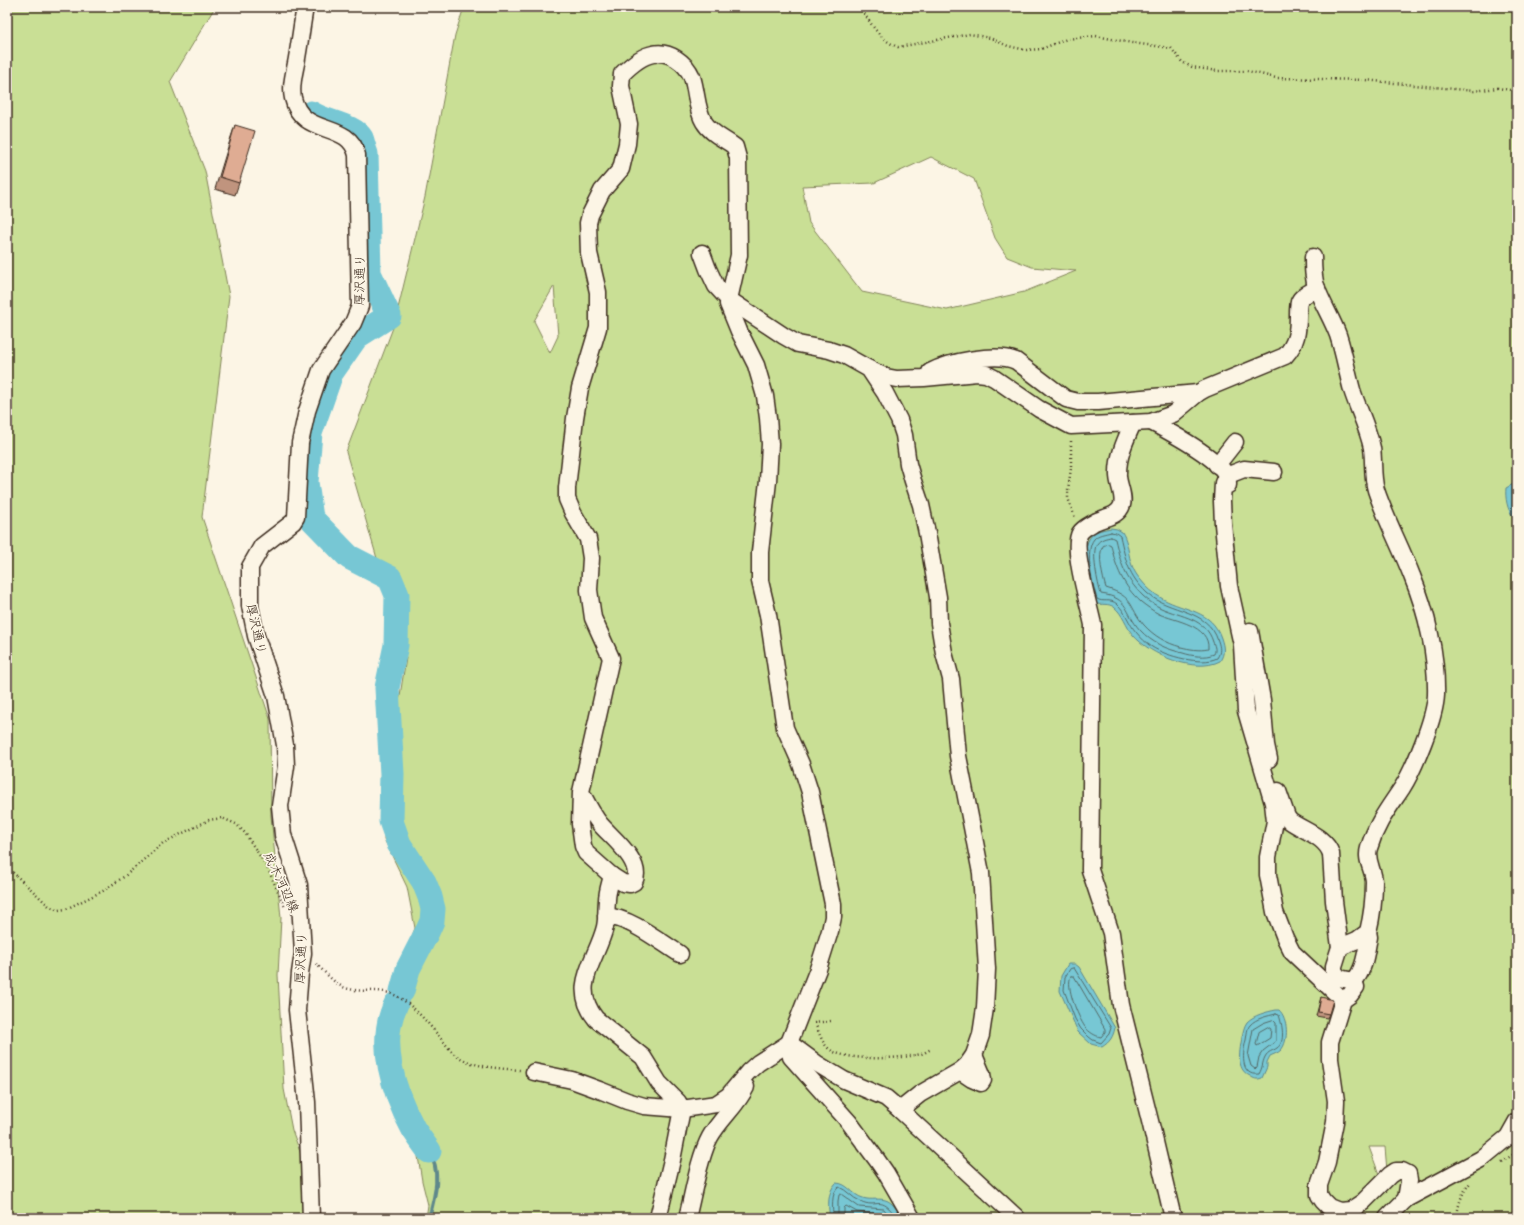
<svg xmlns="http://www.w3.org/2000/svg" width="1524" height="1225" viewBox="0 0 1524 1225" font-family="'Comic Neue','Klee One',sans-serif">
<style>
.green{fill:#c9df95;stroke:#82845a;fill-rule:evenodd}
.water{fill:#77c7d4;stroke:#5f888b}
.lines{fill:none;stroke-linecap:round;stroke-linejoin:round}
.shore{stroke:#536967;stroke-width:1}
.stream{stroke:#5f888b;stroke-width:4}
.river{stroke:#77c7d4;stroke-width:25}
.minor-casing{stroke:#3b2a1e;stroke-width:19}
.path{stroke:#3b2a1e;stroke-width:2.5;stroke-dasharray:1 3;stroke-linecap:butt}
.minor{stroke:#fcf5e5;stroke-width:16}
.wall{fill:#c0947e;stroke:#3b2a1e}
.building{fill:#dfac93;stroke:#3b2a1e}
.labels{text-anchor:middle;stroke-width:3.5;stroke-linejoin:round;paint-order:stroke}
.street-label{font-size:13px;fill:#3b2a1e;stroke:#fcf5e5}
</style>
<rect width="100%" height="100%" fill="#fcf5e5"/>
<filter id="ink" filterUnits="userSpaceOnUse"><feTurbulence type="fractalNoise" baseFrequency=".025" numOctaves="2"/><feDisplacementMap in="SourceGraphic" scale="8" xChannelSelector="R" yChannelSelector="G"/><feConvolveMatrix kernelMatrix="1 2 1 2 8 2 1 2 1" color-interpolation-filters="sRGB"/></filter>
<g filter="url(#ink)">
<!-- green -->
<g class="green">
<path d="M7,7H215L170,82L205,171L229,296L202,517L270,719L271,816L281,918L278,975L284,1089L292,1130L303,1160L302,1218H7Z"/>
<path d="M464,7H1517V1218H426L428,1205L422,1181L416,1144L404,1117L386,1066L394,984L415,928L407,887L384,839L388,771L406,658L346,452L394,325L425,197L455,35ZM931,157L974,179L995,238L1007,257L1032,267L1076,271L1024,292L947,310L862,292L809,223L802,186L874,183ZM554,286L558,336L550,353L534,321ZM1369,1147H1385L1387,1171L1380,1177Z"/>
</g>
<!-- water -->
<g class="water">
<path d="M1517,482V517H1514C1507,511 1505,497 1506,488Z"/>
<path d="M1111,528L1117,529L1122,532C1131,546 1126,563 1140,579C1146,587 1154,594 1163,599C1185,611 1212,610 1221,638C1224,647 1225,653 1220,661C1195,674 1150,655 1133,635C1126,627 1123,614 1114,607C1108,603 1102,605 1096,604C1092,586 1075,544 1096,532C1100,530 1106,529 1111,528Z"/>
<path d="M1068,964H1075L1079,967L1115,1028C1113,1037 1110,1042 1102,1047L1091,1044L1078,1032L1060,991L1061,976Z"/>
<path d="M1276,1010H1279C1288,1018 1289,1041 1281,1050C1278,1053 1274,1054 1270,1056L1267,1062V1067L1262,1078C1257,1080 1254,1079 1250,1076C1235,1069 1240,1050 1242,1037C1243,1032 1244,1026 1247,1022C1254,1015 1266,1012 1276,1010Z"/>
<path d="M836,1183C848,1183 852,1195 863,1198C871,1201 880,1197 888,1201C894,1204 898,1212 902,1218H830C828,1207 827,1192 836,1183Z"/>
</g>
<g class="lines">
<!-- shore -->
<g class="shore">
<path d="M1111,532L1116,533L1120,536C1126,561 1128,575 1147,593C1169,613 1208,608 1218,641C1220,647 1221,652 1217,658C1202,666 1166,656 1152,647C1146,643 1141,638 1136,632C1129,624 1126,612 1117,604C1110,598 1103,603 1097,599C1093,586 1084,551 1094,539C1098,534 1105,534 1111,532Z"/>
<path d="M1111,537L1115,539C1121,564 1124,577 1143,596C1148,601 1155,605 1161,608C1181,617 1206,618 1213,642C1215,647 1216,650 1214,654C1205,658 1192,656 1183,653C1166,649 1152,643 1140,630C1124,612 1130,598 1101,594C1098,585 1091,552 1097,544C1100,539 1106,538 1111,537Z"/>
<path d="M1109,544L1111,545C1116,568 1123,586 1141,602C1146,606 1153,611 1159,614C1175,621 1210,625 1208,649C1200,651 1189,649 1181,647C1166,643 1154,636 1144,625C1128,606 1135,597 1106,588C1103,579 1097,554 1103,546Z"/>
<path d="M1074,968L1111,1028L1109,1034L1101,1043L1093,1040L1089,1037L1081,1029L1075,1019L1064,990L1065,977L1070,969Z"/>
<path d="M1071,976H1074L1105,1029V1032L1101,1037C1095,1036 1089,1032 1085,1027C1078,1017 1065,986 1071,976Z"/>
<path d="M1276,1014L1279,1015C1282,1024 1286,1042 1277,1048C1273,1051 1268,1051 1265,1057C1262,1063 1263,1067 1259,1074C1239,1077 1243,1051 1246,1040C1247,1035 1247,1028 1250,1025C1256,1018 1268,1016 1276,1014Z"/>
<path d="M1273,1020L1276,1023V1041L1263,1051L1259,1057L1257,1067L1255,1069L1251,1066L1248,1056L1253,1029L1263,1023Z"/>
<path d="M1268,1027L1271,1029L1270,1038L1257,1046L1256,1044L1259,1032Z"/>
<path d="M833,1218C833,1209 830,1193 839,1187C847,1190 852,1198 860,1201C878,1210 880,1193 897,1218"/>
<path d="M838,1218V1201L839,1195L841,1194L859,1207L884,1209L891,1218"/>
<path d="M844,1218V1208L846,1206L857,1212L879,1214L884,1218"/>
</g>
<!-- stream -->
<path class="stream" d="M429,1218C435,1196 442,1172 429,1151"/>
<!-- river -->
<g class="river">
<path d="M311,113C323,122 354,125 361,138C363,143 364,149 366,154L369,273L389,316L356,337L331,373L310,433L306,482L311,518L349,557L390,578L397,595L396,645L387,688L392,774L391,821L399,844L424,882L430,897L433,909L432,921L428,930L408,969L402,991"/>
<path d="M396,1004C377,1042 394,1093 413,1128C418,1136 424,1144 429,1151"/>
</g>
<defs>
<g id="minor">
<path d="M305,7C302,24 300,41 297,58C295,71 290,85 293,98C302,138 349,120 357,155L360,306L353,323L321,370L307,411L300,443L296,517L293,522L262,546L250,567V606L256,636L276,696L285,745L286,766L280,806L283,835L299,885L303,953L300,973L297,1010L307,1102L311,1218"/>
<path d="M702,253L708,269L716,286L728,299L784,336L798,344L829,350L844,355L869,369L885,393L899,420L904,435L908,464L913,481L921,505L927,533L938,597L939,623L944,653L951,679L958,756L981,873L987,969L985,1008L981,1035L974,1055L967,1065L960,1071L920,1094L900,1110"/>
<path d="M1313,257C1313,268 1313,279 1317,289C1323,305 1332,319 1338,335C1344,353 1347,372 1352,390C1358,409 1368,428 1372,448C1374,462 1372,477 1376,490C1386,520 1401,547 1412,576C1427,612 1437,656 1436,695C1435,718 1414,769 1402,788C1388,809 1376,824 1369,848C1365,861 1374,870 1374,882C1374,899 1372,916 1368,932L1357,940L1340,947"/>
<path d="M869,369L886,377L897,379L924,378L977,373L986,374L994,378L1039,409L1071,426L1151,422L1173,414L1198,393L1205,389L1285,356C1297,343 1298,331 1298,315C1298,311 1298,306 1299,302C1302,295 1311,292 1317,288"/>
<path d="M930,372C949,362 996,352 1016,361L1066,399L1078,402H1098L1198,393"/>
<path d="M1151,422C1170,432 1218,458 1227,476C1228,479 1228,483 1228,485"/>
<path d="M1133,423C1126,439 1118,455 1118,473C1117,483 1125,495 1122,505C1118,517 1104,517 1095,522C1090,525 1083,528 1080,533C1071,548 1090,608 1093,625L1090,870L1111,933L1121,1005L1151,1125L1173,1218"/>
<path d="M1217,465L1235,442"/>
<path d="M1274,472L1244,469L1226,476L1223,483L1222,501L1223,524L1229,586L1242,645L1246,711L1273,803L1275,821L1268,857V875L1275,912L1285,938L1292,952L1343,1000"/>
<path d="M1250,631L1262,700L1266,745L1269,759"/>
<path d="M1278,791L1287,817L1290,821C1304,831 1326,837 1331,854L1334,901L1340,947L1334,966V971L1339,978L1354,981C1365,969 1366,951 1369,937L1368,932"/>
<path d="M581,792C587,803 592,814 600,824C612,838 644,862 634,882L630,884L623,883L612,876L586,853L583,846L580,824L581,792L611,658L593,618L589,590L591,558L588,539L573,513L567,499V488L575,418L580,388L598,328V292L589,253L588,223L590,215L602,191L621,169L627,144L629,124L621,86L622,74C630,66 641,56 653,54C669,50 686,63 692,77C697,92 696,109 704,122C711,134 725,139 735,147L738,158L739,255L728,304L739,331L756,365L765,396L768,418L770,444L768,481L760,552V581L768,615L785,728L801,764L810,792L833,904V917L830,931L818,969L789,1043L791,1057L849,1122L877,1160L886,1173L912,1218"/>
<path d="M612,876C610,884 607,892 607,900C606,909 607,918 605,927C597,960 569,986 596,1019L643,1057L659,1083L678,1102L682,1109L672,1160L658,1218"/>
<path d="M606,916C631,918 659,941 680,954"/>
<path d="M1354,981L1356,987L1350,995L1343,1000L1330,1042V1059L1336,1101L1335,1122L1327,1162L1319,1185V1195L1323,1201L1329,1207L1339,1211L1351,1210L1363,1202L1390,1175L1396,1171H1402L1408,1174L1409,1181L1406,1199"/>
<path d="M960,1071L972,1079L981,1083L983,1080L982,1074L974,1055"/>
<path d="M534,1072L572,1080L602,1091L627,1101L644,1106L682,1109L716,1104L728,1096L748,1072L758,1063L789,1043L816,1063L844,1080L886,1098L900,1110L1017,1218"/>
<path d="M687,1218C693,1195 699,1157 710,1137C720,1119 737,1106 746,1087"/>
<path d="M1387,1218L1406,1199L1481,1159L1508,1137L1517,1121"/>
</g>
</defs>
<!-- minor casing -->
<use href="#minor" class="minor-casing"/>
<!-- path -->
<g class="path">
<path d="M860,7C871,23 878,39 898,47L970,34L990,38L1008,46L1026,50L1041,49L1067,39L1096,36L1132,43L1171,48L1182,62L1192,67L1217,71H1248L1276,78L1365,80L1474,91L1498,88L1517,91"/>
<path d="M1071,441V468L1068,490V498L1075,518"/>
<path d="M7,867L49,906L58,910L66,909L103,891L125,876L163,843L209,820L222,818L236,824L245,833L267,867L285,907"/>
<path d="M316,964C324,971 332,981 341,986C356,994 377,988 392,994C414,1002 438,1036 453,1053C472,1068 497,1068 520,1070"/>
<path d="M814,1023L831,1021"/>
<path d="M815,1023C819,1032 821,1041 828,1048C842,1062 902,1059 921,1054C925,1053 928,1050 932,1049"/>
<path d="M1502,1162L1517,1152"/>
<path d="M1457,1218C1458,1204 1462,1192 1471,1182"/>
</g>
<!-- minor -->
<use href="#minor" class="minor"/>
</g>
<!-- wall -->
<g class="wall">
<path d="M235,125L239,183L235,195L215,189L231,137Z"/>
<path d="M1321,997L1329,1014L1327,1018L1316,1016Z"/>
</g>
<!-- building -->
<g class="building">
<path d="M235,125L255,131L239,183L220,177Z"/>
<path d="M1321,997L1333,1000L1329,1014L1318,1012Z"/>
</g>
</g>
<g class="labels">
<!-- street labels -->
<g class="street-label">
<text transform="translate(359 280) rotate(-89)" y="5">厚沢通り</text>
<text transform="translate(257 629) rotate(77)" y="5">厚沢通り</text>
<text transform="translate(282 882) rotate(65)" y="5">成木河辺線</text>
<text transform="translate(300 958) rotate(-87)" y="5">厚沢通り</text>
</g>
</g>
<!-- margin -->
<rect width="1524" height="1225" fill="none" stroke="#fcf5e5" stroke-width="24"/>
<rect x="12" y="12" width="1500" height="1201" fill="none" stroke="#3b2a1e" stroke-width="1.5" filter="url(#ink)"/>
</svg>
